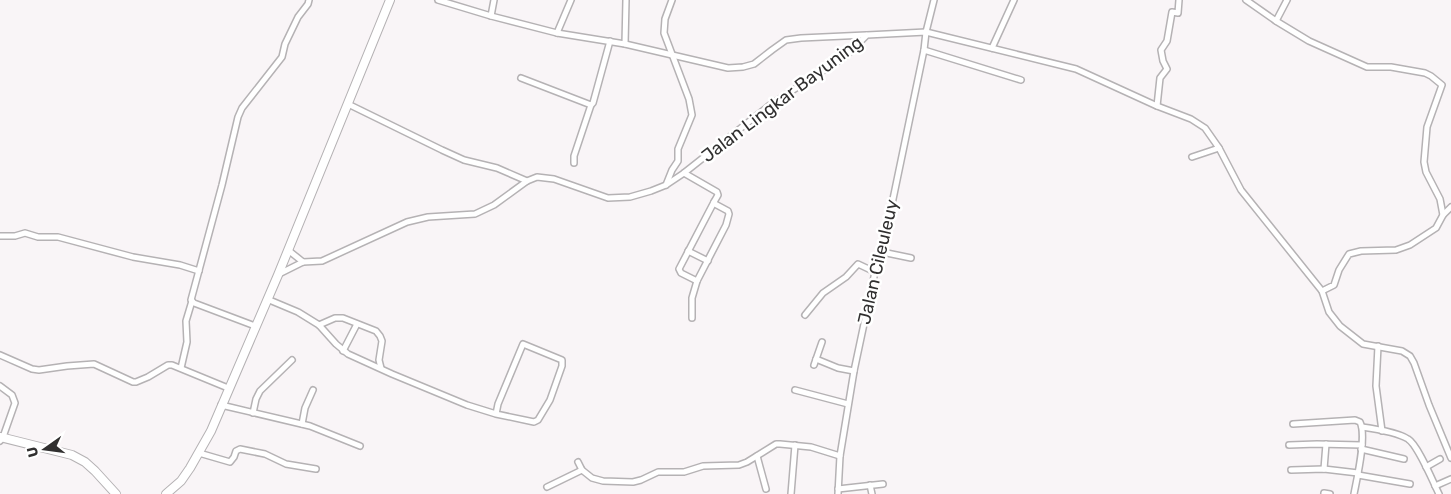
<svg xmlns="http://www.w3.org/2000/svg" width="1451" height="494" viewBox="0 0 1451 494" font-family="Rubik,sans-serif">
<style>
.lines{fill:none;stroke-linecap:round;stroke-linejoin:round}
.minor-casing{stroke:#b5b2b4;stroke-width:8}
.trunk-casing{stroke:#b5b2b4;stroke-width:10}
.minor{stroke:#fff;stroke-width:5}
.trunk{stroke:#fff;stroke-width:8}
.labels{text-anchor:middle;stroke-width:5;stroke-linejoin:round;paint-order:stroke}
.street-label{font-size:18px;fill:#313030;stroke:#fff}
</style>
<rect width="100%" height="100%" fill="#f9f5f7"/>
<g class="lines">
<defs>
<g id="minor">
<path d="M438,0L491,16L557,33L625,44L728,68L743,67L754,64L772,50L786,40L801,38L866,35"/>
<path d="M1246,0L1276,21L1309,41L1367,67H1391L1425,73L1431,76L1442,85L1427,127L1424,162L1426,172L1440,199L1443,215L1436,228L1410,245L1396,250L1361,251L1349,254L1339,270L1334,285L1322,291"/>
<path d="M491,16L494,0"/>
<path d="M1276,21L1287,0"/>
<path d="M557,33L571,0"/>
<path d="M625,44L626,0"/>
<path d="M992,48L1014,0"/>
<path d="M924,50L1021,80"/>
<path d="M521,78L591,105L593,103L610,41"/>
<path d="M348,104L442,150L464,160L497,168L527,181"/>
<path d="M1157,106L1160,78L1167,69L1163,61L1161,50L1167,41L1172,12L1178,13L1179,0"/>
<path d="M1192,157L1219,148"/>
<path d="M574,163V156L591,105"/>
<path d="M684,173L717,192L718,195L714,202L715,204L728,211L729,214L726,225L697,281L692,298V318"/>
<path d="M666,185L672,170L678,161V149L692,115L689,99L664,33L665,19L672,0"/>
<path d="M1443,215L1451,207"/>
<path d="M0,236H15L25,233L38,237H58L133,257L180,265L199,271"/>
<path d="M288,250L303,262"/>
<path d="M688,251L708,261"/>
<path d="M882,252L911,258"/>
<path d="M279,274L303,262L322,261L407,222L428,217L475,214L494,205L527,181L537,177L554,179L608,198L630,197L651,191L666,185L684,173L770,105L846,56L867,35L926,32L1076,69L1157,106L1191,119L1205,128L1219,148L1241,190L1322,291L1329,312L1340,326L1363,344L1402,351L1410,356L1414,363L1429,405L1451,458"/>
<path d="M697,281L681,273L679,269L714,202"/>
<path d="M267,299L298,312L319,325L336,344L348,354L392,374L467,405L496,414L498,404L523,344L562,360V366L550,400L538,420L534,422L496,414"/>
<path d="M805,315L823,293L846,277L858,264L875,272"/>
<path d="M319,325L335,318H343L376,331L380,336L382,341L379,360L381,368"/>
<path d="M255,326L194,303L191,300L222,185L238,117L242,108L282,57L285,44L298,17L308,4L309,0"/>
<path d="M1378,346L1376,386L1382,431"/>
<path d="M343,351L357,324"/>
<path d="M0,355L32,369L39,370L67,366L94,364L133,382H136L148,377L168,365H172L228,388"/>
<path d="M816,359L838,368L854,371"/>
<path d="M814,365L822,342"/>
<path d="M181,368L187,342L186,321L192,301"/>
<path d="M0,386L12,395L15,403L3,437L0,441"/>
<path d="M795,390L848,404"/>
<path d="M221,405L310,426L360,446"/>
<path d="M253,413L256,399L260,391L292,360"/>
<path d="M302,424L305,408L313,390"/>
<path d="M1293,424L1355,420L1360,422C1367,436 1357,478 1354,494"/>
<path d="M1362,427C1376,429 1397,432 1408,439C1418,445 1433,482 1439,494"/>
<path d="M1289,445L1317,444L1362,445"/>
<path d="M1361,449L1404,459"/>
<path d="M199,453L230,462L234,457L236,451L240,449L265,454L286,464L316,469"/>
<path d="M757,456L766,489"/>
<path d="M578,462L582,470L592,478L603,481L633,482L641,480L658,472H684L703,466L739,465L747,462L776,444H780L811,447L840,456"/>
<path d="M1426,467L1440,459"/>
<path d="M1324,469L1326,444"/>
<path d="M1291,470L1324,469L1358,473"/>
<path d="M1358,475L1410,484"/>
<path d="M870,485L872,494"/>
<path d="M1435,486L1451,479"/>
<path d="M547,487L582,470"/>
<path d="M838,489L883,484"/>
<path d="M1324,493L1330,494"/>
<path d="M791,494L795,445"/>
<path d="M838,494L840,456L854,371L875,272L882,252L924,50L926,32L934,0"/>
</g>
<g id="trunk">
<path d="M0,437L72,455L85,462L95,471L116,494"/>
<path d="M166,494L181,481L190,468L211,431L278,275L390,0"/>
</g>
</defs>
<!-- minor casing -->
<use href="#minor" class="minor-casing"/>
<!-- trunk casing -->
<use href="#trunk" class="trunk-casing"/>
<!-- minor -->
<use href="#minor" class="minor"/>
<!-- trunk -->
<use href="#trunk" class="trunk"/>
</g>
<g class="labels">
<!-- street labels -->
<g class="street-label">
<text transform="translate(782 99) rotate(-37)" y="6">Jalan Lingkar Bayuning</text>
<text transform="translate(878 262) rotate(-77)" y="6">Jalan Cileuleuy</text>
</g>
</g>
<!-- north arrow -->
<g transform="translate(45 449) rotate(256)" stroke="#ffffff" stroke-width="4" paint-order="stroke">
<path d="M0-4L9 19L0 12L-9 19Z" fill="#313030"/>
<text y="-8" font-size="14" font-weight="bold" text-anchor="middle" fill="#313030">U</text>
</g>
</svg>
